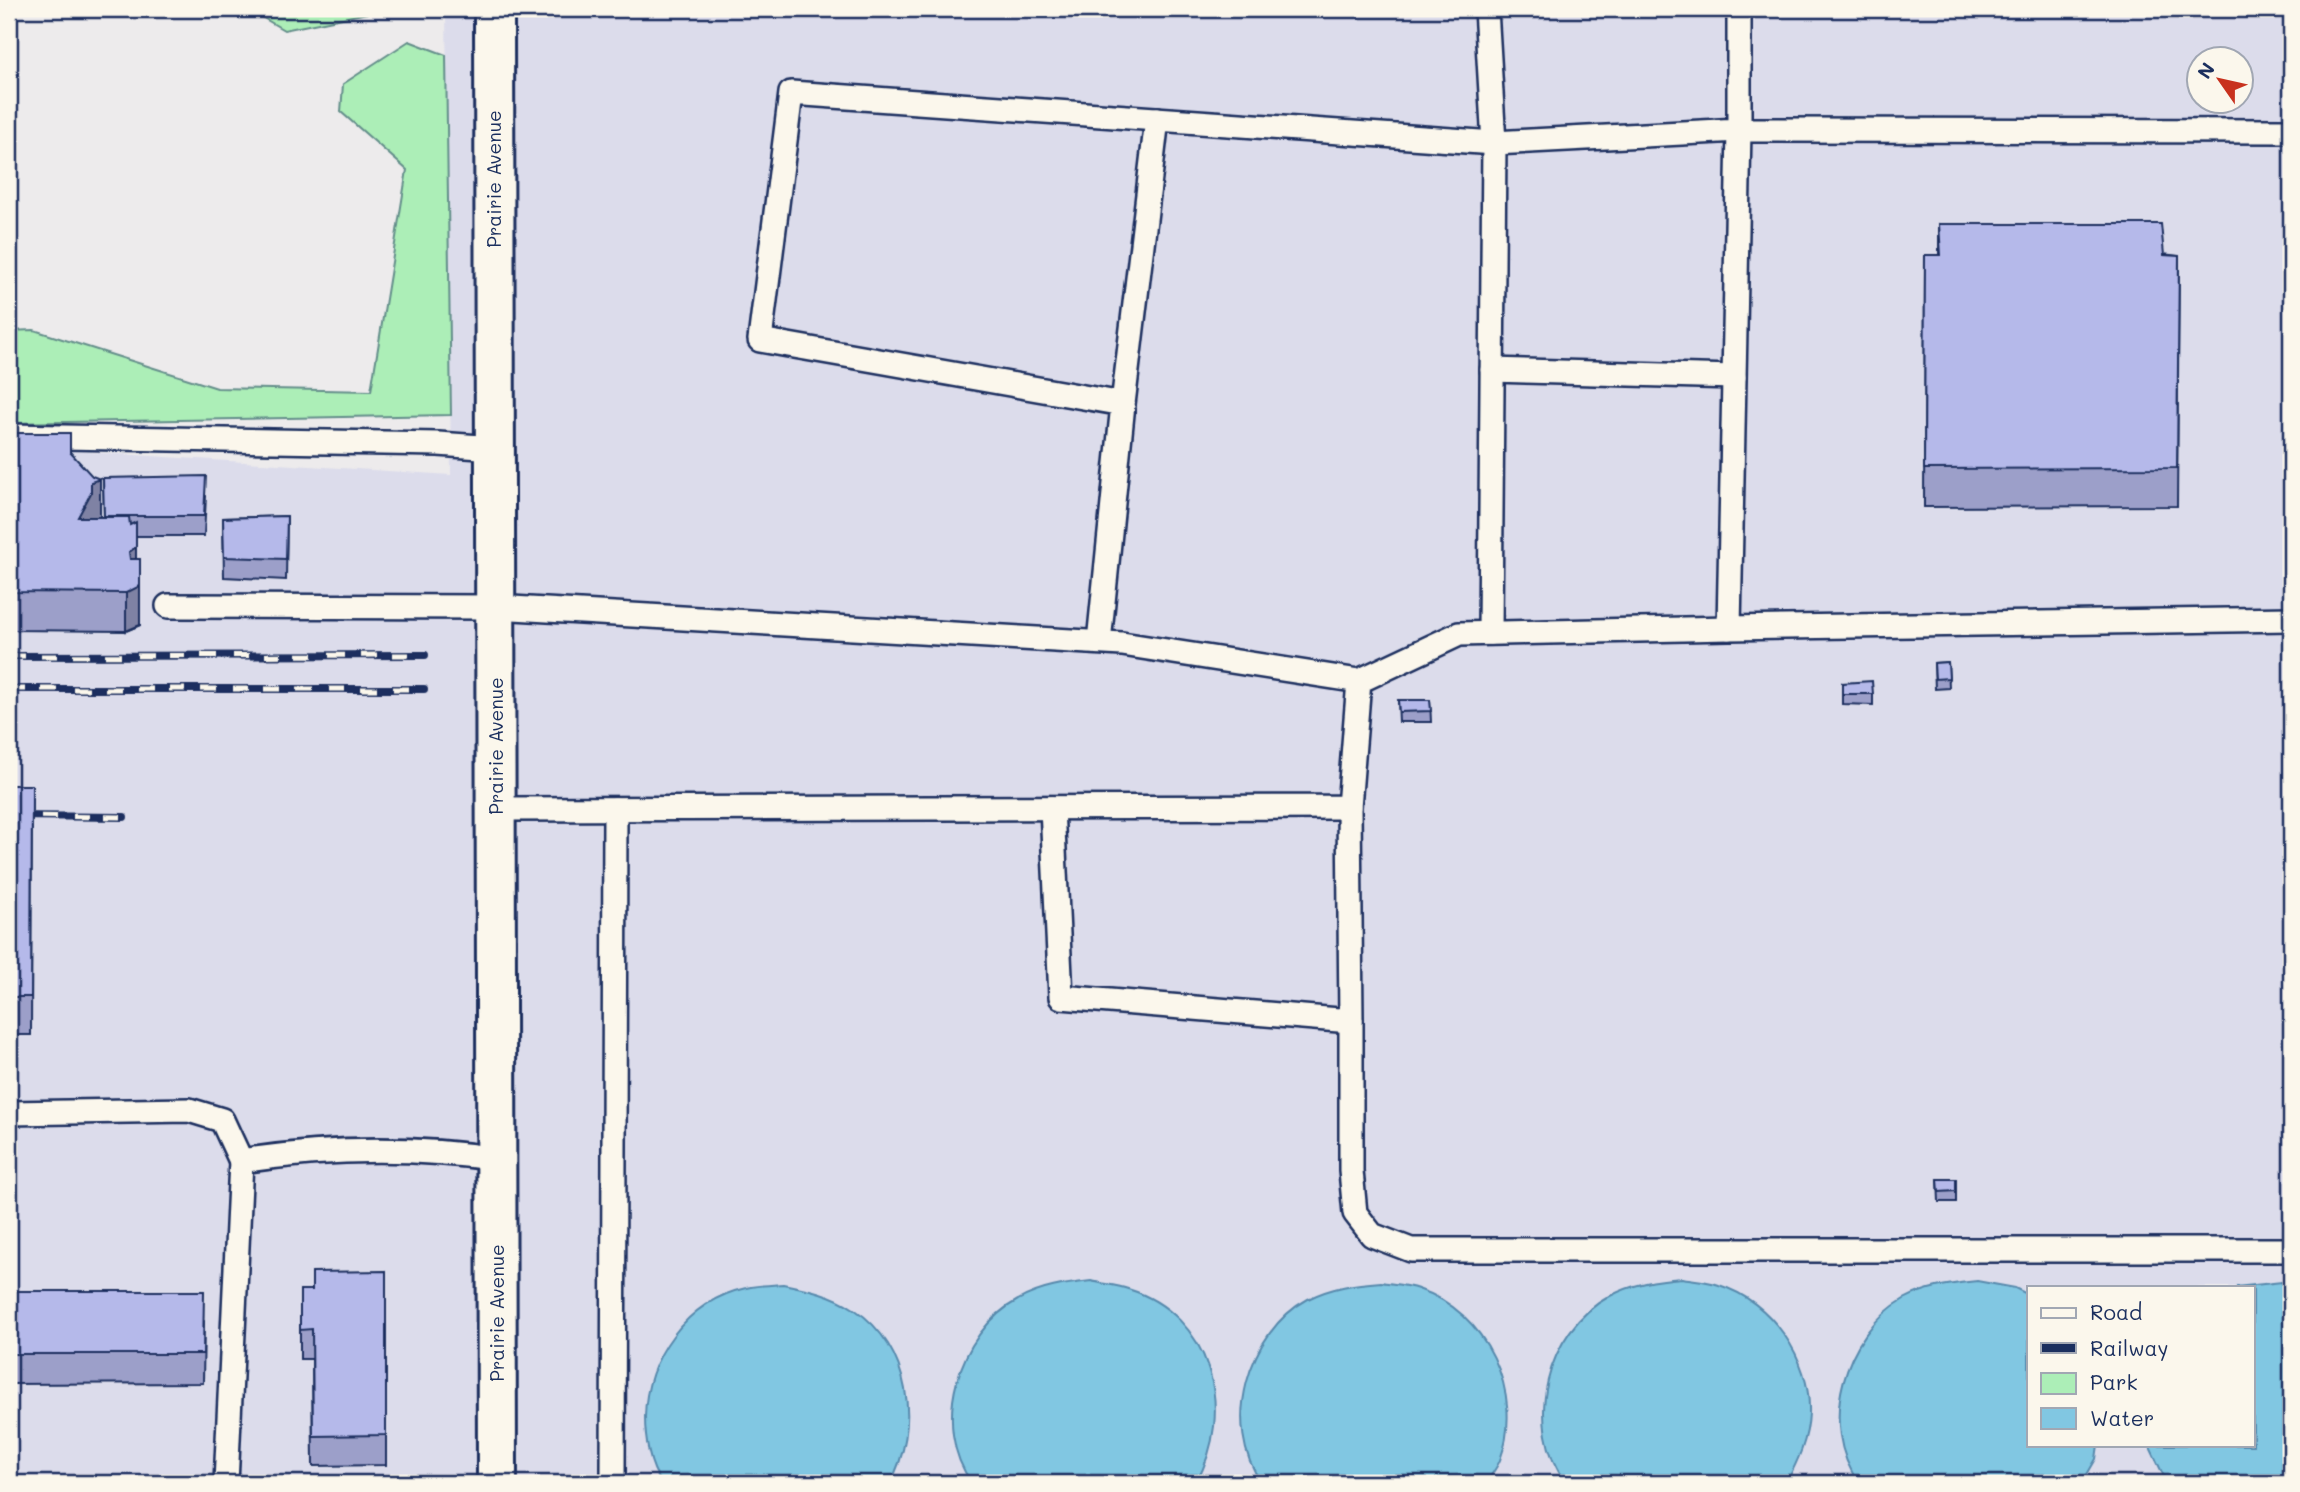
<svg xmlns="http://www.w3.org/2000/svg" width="2300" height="1492" viewBox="0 0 2300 1492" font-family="Mali,sans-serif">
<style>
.built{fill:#dcdceb;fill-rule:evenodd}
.green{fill:#aceeb7;stroke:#648e8a;stroke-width:2}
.water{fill:#81c7e2;stroke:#588aad;stroke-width:2}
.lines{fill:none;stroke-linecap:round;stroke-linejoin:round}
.lane-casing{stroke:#1b2f5e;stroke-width:28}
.street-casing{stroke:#1b2f5e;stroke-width:44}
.lane{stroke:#fbf7ec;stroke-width:23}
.street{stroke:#fbf7ec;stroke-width:38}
.rail-casing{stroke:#1b2f5e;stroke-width:8}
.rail{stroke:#fbf7ec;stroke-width:5;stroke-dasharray:16;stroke-linecap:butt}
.wall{fill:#9c9fc9;stroke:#1b2f5e;stroke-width:2}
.shaded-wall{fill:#7f82a4;stroke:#1b2f5e;stroke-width:2}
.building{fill:#b5b9ea;stroke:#1b2f5e;stroke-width:2}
.labels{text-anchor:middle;stroke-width:7;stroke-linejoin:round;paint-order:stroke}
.street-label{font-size:19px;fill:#1b2f5e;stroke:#fbf7ec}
</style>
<rect width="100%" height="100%" fill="#edebec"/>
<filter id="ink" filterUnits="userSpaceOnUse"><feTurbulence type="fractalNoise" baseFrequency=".0143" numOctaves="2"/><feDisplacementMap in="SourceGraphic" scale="14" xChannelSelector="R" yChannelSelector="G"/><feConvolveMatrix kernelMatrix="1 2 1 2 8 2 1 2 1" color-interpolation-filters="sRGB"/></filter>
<g filter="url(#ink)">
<!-- built -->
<path class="built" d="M446,9H2291V1483H9V447L451,475ZM2198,60H2240V102H2198ZM2029,1287H2253V1445H2029Z"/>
<!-- green -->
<g class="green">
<path d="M248,9H387L284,30Z"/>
<path d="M409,41L446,55L451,415L9,423V331L34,330L217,388L371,391L407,170L341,112L343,84Z"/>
</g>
<!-- water -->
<g class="water">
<path d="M1682,1278C1694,1280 1708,1281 1719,1285C1771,1301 1811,1359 1809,1413C1808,1439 1798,1461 1786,1483H1566C1523,1425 1546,1330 1610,1296C1633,1284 1656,1280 1682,1278Z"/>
<path d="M1091,1281C1103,1284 1116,1285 1128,1289C1212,1315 1236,1411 1196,1483H972C930,1426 958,1332 1018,1300C1041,1287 1065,1284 1091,1281Z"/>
<path d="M1977,1281L2015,1288L2029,1295V1445H2098L2096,1459L2082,1483H1859C1817,1426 1844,1333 1904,1299C1928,1286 1951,1284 1977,1281Z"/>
<path d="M1381,1282C1393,1284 1407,1285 1418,1289C1486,1311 1525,1393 1500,1460C1497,1468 1490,1476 1486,1483H1262C1221,1427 1247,1332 1308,1299C1332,1287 1355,1284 1381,1282Z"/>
<path d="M2282,1282L2291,1284V1483H2167L2149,1445H2253V1287H2236Z"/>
<path d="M783,1284C808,1289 832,1294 854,1309C911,1347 921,1427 890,1483H662C649,1466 645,1438 645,1417C646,1358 686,1301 746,1288C758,1285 771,1285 783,1284Z"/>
</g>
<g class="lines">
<defs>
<g id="lane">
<path d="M1486,9L1494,143L1739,130V9"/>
<path d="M2291,131L1739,130L1729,628L2291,619"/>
<path d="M1492,370L1734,377"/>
<path d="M1123,404L1157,119"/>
<path d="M9,436L438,444L495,448"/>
<path d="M168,606L495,607L1122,644L1359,681L1459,634L1729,628"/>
<path d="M1099,642L1123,404L760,340L791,93L1494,143L1490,633"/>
<path d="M1052,808L1061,997L1351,1021L1349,807"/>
<path d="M496,809L1349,807L1359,681"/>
<path d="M1351,1021V1171L1355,1213L1372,1235L1411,1250H2291"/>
<path d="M9,1113L189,1110L222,1120L241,1161"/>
<path d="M226,1483L241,1161C325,1148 412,1146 497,1159"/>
<path d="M613,1483L615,809"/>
</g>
<path id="street" d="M494,9L497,1483"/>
</defs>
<!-- lane casing -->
<use href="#lane" class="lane-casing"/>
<!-- street casing -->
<use href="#street" class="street-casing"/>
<!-- lane -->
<use href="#lane" class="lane"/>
<!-- street -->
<use href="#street" class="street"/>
<defs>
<g id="rail">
<path d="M9,656L425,655"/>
<path d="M9,689H424"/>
<path d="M9,816L124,817"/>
</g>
</defs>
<!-- rail casing -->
<use href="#rail" class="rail-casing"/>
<!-- rail -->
<use href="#rail" class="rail"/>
</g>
<!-- wall -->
<g class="wall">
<path d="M1939,224L2179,256L2177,506L1924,507L1925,255H1939Z"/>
<path d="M9,433L70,452L100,517H104L103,478L206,496L204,536H136V559L140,625L126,631L9,630Z"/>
<path d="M287,516L286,580L224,577L223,518Z"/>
<path d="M1948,662L1949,688L1935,689L1934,663Z"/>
<path d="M1842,683L1873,694V705L1842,704Z"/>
<path d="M1398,700H1430L1431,722H1399Z"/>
<path d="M9,785H32L31,1035H9Z"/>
<path d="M1938,1179H1956V1202H1939Z"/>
<path d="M386,1271V1465L313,1466L312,1359H300V1290H312Z"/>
<path d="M9,1291L204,1321L203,1383L9,1384Z"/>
</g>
<!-- shaded-wall -->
<g class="shaded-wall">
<path d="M100,479V518L78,517L91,482Z"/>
<path d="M136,547V585L129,590V552Z"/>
<path d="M140,559V625L126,631V593Z"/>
</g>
<!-- building -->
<g class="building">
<path d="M1939,224H2161L2164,255L2179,256L2177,468L1924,469L1925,255H1941Z"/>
<path d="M9,433H70V452L92,476L100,479L91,482V493L78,517H129L130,525L136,522V547L129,552L130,559H140V586L126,593L9,592Z"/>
<path d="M206,476L204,516H104L103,478Z"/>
<path d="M287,516L286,559L224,557L223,518Z"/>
<path d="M1948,662L1949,678L1935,679L1934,663Z"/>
<path d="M1872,681L1873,694H1842V683Z"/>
<path d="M1398,700H1430L1431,711L1399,712Z"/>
<path d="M9,785H32L31,997H9Z"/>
<path d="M1938,1179H1956V1191L1939,1192Z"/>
<path d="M386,1271V1435L313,1436L312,1329L300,1330V1290H312V1272Z"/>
<path d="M9,1291H204L203,1354H9Z"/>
</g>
</g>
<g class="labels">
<!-- street labels -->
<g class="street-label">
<text transform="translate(494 179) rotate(-90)" y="7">Prairie Avenue</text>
<text transform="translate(496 746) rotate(-90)" y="7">Prairie Avenue</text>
<text transform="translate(497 1313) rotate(-90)" y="7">Prairie Avenue</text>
</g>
</g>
<!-- margin -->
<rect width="2300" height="1492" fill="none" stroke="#fbf7ec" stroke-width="35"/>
<rect x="18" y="18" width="2265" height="1457" fill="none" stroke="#1b2f5e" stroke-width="2.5" filter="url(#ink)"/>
<!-- legend -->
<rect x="2027" y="1286" width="228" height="161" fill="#fbf7ec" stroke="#a1a7b3" stroke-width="2"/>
<rect x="2041" y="1308" width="35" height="10" fill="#fbf7ec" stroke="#a1a7b3" stroke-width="2"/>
<text x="2090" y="1320" font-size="21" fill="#1b2f5e">Road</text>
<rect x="2041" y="1343" width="35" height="10" fill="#1b2f5e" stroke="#a1a7b3" stroke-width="2"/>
<text x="2090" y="1356" font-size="21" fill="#1b2f5e">Railway</text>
<rect x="2041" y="1373" width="35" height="21" fill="#aceeb7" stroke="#a1a7b3" stroke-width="2"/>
<text x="2090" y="1390" font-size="21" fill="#1b2f5e">Park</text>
<rect x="2041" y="1408" width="35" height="21" fill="#81c7e2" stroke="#a1a7b3" stroke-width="2"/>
<text x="2090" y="1426" font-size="21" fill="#1b2f5e">Water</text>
<!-- north arrow -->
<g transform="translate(2220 80) rotate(304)"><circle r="33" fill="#fbf7ec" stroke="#a1a7b3" stroke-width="2"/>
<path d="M0-5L12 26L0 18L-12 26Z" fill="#c8321e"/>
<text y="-10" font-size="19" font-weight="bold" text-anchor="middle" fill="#1b2f5e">N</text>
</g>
</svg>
